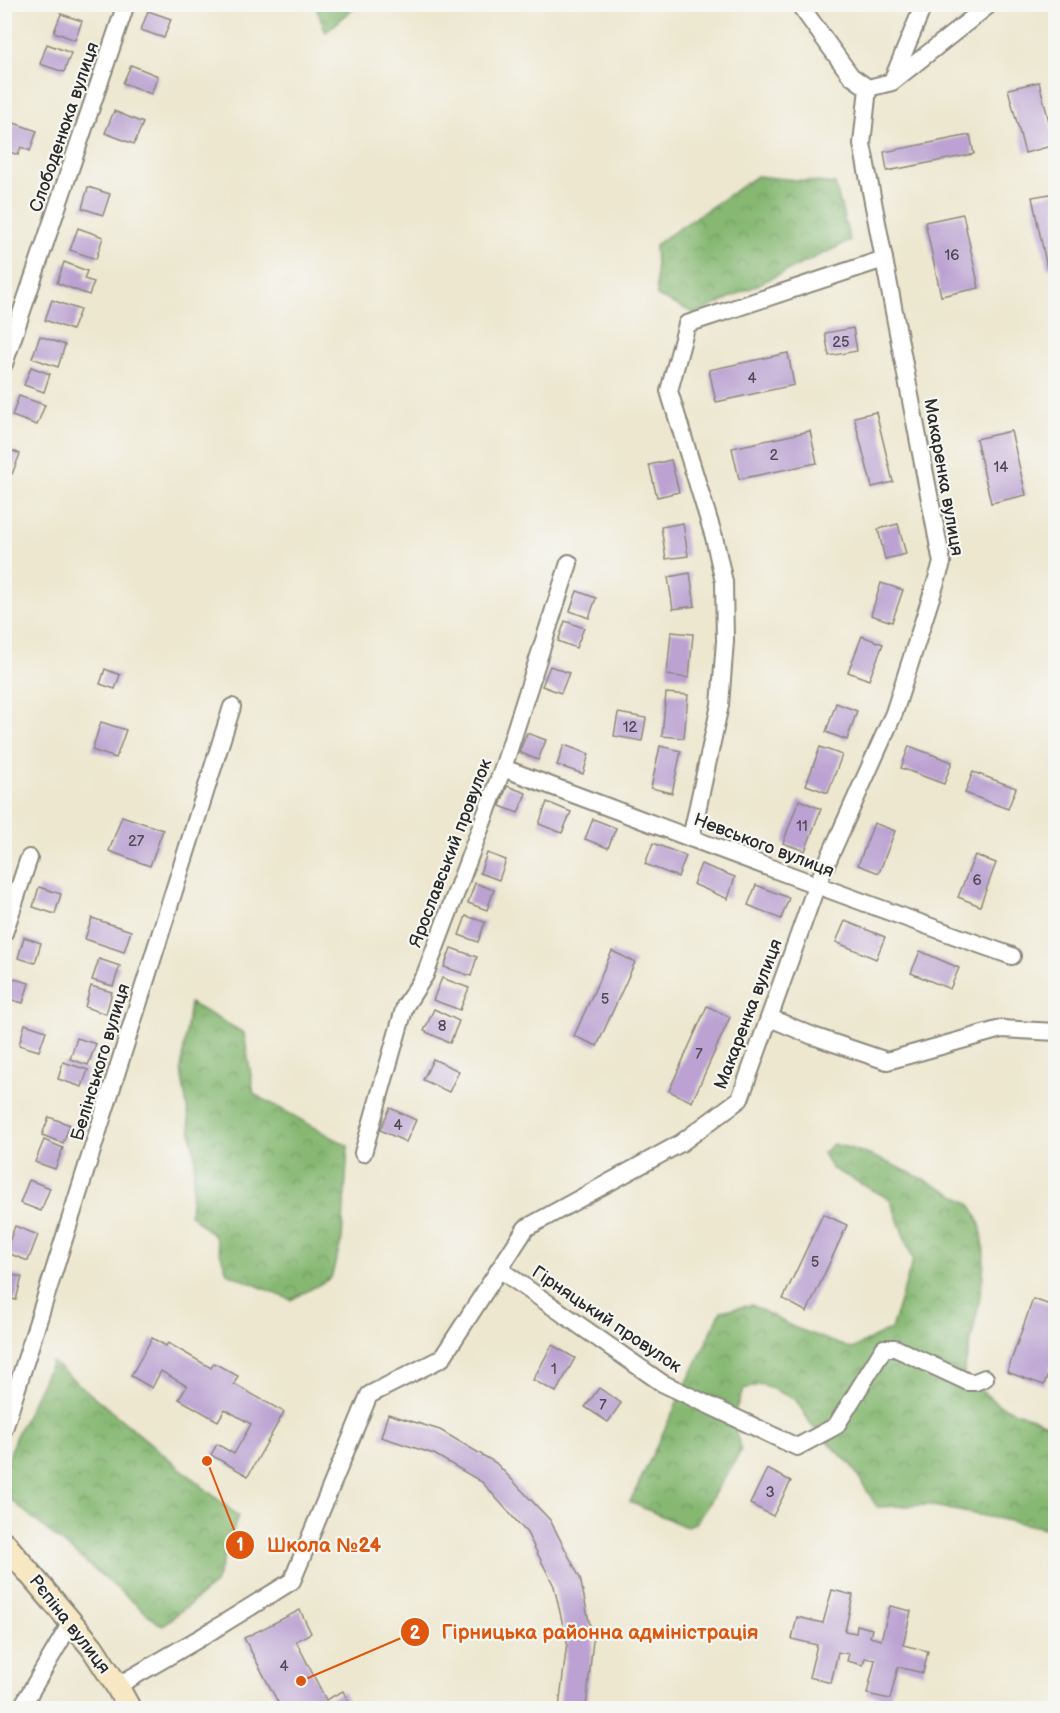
<svg xmlns="http://www.w3.org/2000/svg" width="1060" height="1713" viewBox="0 0 1060 1713" font-family="'Balsamiq Sans',sans-serif">
<style>
.forest{fill:url(#forest-crowns);stroke:#58724e;stroke-width:1.5}
.building{fill:#bba2d2}
.lines{fill:none;stroke-linecap:round;stroke-linejoin:round}
.street-casing{stroke:#8c897d;stroke-width:20}
.secondary-casing{stroke:#8c897d;stroke-width:26}
.street{stroke:#fff;stroke-width:16}
.secondary{stroke:#f7e8c3;stroke-width:22}
.labels{text-anchor:middle;stroke-width:4.5;stroke-linejoin:round;paint-order:stroke}
.number-label{font-size:15px;fill:#4f4955}
.street-label{font-size:18px;fill:#2b2b2b;stroke:#f6f6f2}
.leader{fill:none;stroke:#df570e;stroke-width:2}
.callout-dot{fill:#df570e;stroke:#f6f6f2;stroke-width:2}
.mark-label{font-size:18px;text-anchor:middle;font-weight:bold;fill:#fff}
.callout-label{font-size:20px;text-anchor:middle;font-weight:bold;fill:#df570e;stroke:#f6f6f2;stroke-width:4.5;stroke-linejoin:round;paint-order:stroke}
</style>
<defs>
<pattern id="forest-crowns" width="20" height="18" patternUnits="userSpaceOnUse" patternTransform="scale(1.5)"><rect width="20" height="18" fill="#86b872"/><path d="M2 6a3 3 0 1 1 6 0M12 15a3 3 0 1 1 6 0" fill="none" stroke="#6e965e"/></pattern>
</defs>
<rect width="100%" height="100%" fill="#f6f6f2"/>
<filter id="ink" filterUnits="userSpaceOnUse"><feTurbulence type="fractalNoise" baseFrequency=".0167" numOctaves="2"/><feDisplacementMap in="SourceGraphic" scale="12" xChannelSelector="R" yChannelSelector="G"/><feConvolveMatrix kernelMatrix="1 2 1 2 8 2 1 2 1" color-interpolation-filters="sRGB"/></filter>
<filter id="wash" filterUnits="userSpaceOnUse"><feTurbulence type="fractalNoise" baseFrequency=".008" numOctaves="4" result="noise"/><feDisplacementMap in="SourceGraphic" scale="24" xChannelSelector="R" yChannelSelector="G"/><feGaussianBlur stdDeviation="1.35" result="paint"/><feColorMatrix in="noise" values="0 0 0 0 0 0 0 0 0 0 0 0 0 0 0 0 0 1.4 0 .05"/><feComposite in="paint" operator="in"/></filter>
<g filter="url(#wash)">
<rect width="100%" height="100%" fill="#ede7cf"/>
<!-- forest -->
<g class="forest">
<path d="M315,5H358L326,32Z"/>
<path d="M757,176L835,184L850,241L696,314L657,296L655,245Z"/>
<path d="M190,1003L244,1033L254,1094L348,1146L342,1239L331,1278L291,1300L227,1273L215,1237L190,1214L195,1158L181,1070Z"/>
<path d="M833,1144C863,1150 891,1164 919,1177C929,1182 965,1198 971,1206C1000,1246 972,1330 963,1376L999,1405L1055,1427V1530L928,1505L877,1507L852,1466L813,1427L796,1400L762,1384L744,1389L732,1418L741,1451L697,1522L686,1527L630,1502L721,1311L752,1305L793,1327L852,1349L891,1329L913,1260L890,1199L831,1168L823,1153Z"/>
<path d="M52,1362L238,1516L215,1584L162,1626L5,1495V1470L15,1438Z"/>
</g>
<g id="blocks">
<!-- building -->
<g class="building">
<path d="M148,11L171,19L164,38L141,30Z"/>
<path d="M61,14L82,21L75,40L54,32Z"/>
<path d="M47,44L71,53L64,72L40,64Z"/>
<path d="M131,65L158,76L151,94L123,83Z"/>
<path d="M1039,82L1055,145L1025,153L1008,89Z"/>
<path d="M114,111L143,123L134,144L105,133Z"/>
<path d="M14,123L37,131L30,151L21,147L18,155L5,150Z"/>
<path d="M970,135L974,154L887,171L884,152Z"/>
<path d="M88,187L110,194L103,215L82,208Z"/>
<path d="M1056,193V266L1047,268L1032,197Z"/>
<path d="M963,214L979,288L941,296L925,222Z"/>
<path d="M78,228L103,237L96,259L70,250Z"/>
<path d="M64,262L87,271L84,279L94,282L89,295L57,283Z"/>
<path d="M52,300L80,310L72,330L45,320Z"/>
<path d="M853,328L857,351L829,356L825,333Z"/>
<path d="M40,336L65,345L58,367L32,358Z"/>
<path d="M788,353L794,385L716,402L709,370Z"/>
<path d="M31,367L50,374L44,392L24,385Z"/>
<path d="M19,396L45,405L37,425L12,416Z"/>
<path d="M876,412L893,482L872,487L854,417Z"/>
<path d="M810,431L817,463L739,479L732,448Z"/>
<path d="M1011,431L1026,495L991,503L976,439Z"/>
<path d="M4,447L20,454L12,474L4,471Z"/>
<path d="M671,460L679,492L657,497L649,465Z"/>
<path d="M683,523L688,556L666,559L661,527Z"/>
<path d="M898,524L906,554L885,559L878,529Z"/>
<path d="M690,573L695,606L673,609L668,577Z"/>
<path d="M881,583L903,590L892,622L871,615Z"/>
<path d="M577,591L596,598L589,618L570,611Z"/>
<path d="M565,621L584,628L576,648L558,641Z"/>
<path d="M671,632L693,634L689,678L667,675Z"/>
<path d="M862,636L883,644L869,680L848,672Z"/>
<path d="M550,666L569,673L561,693L542,686Z"/>
<path d="M105,669L120,675L115,689L100,684Z"/>
<path d="M666,693L688,695L684,738L662,736Z"/>
<path d="M836,703L857,711L847,740L826,732Z"/>
<path d="M618,713L646,718L642,741L614,736Z"/>
<path d="M101,722L126,730L116,758L92,750Z"/>
<path d="M527,733L546,740L538,760L519,752Z"/>
<path d="M564,745L589,754L583,774L557,765Z"/>
<path d="M660,746L681,751L672,793L651,788Z"/>
<path d="M909,746L952,762L944,784L901,768Z"/>
<path d="M820,747L842,755L828,793L806,785Z"/>
<path d="M973,772L1016,788L1008,809L965,793Z"/>
<path d="M507,786L526,793L518,813L500,806Z"/>
<path d="M799,800L821,809L805,851L783,843Z"/>
<path d="M547,802L571,812L562,833L539,824Z"/>
<path d="M122,816L163,830L150,866L109,851Z"/>
<path d="M593,819L616,828L608,848L585,839Z"/>
<path d="M874,823L895,831L879,873L858,865Z"/>
<path d="M653,843L686,856L678,877L645,864Z"/>
<path d="M487,853L506,860L499,880L480,873Z"/>
<path d="M975,855L996,863L980,906L958,897Z"/>
<path d="M701,864L735,877L728,899L693,884Z"/>
<path d="M475,883L494,890L487,910L468,903Z"/>
<path d="M756,885L789,898L781,919L748,905Z"/>
<path d="M39,887L61,894L55,914L33,907Z"/>
<path d="M466,916L485,922L478,942L459,935Z"/>
<path d="M92,918L131,931L124,952L85,939Z"/>
<path d="M845,921L885,937L876,959L836,942Z"/>
<path d="M24,937L41,943L35,963L18,958Z"/>
<path d="M451,948L477,957L471,976L444,967Z"/>
<path d="M612,951L635,962L597,1046L574,1036Z"/>
<path d="M920,951L959,968L950,989L911,973Z"/>
<path d="M99,959L120,966L113,986L92,980Z"/>
<path d="M11,978L29,983L23,1003L5,998Z"/>
<path d="M442,978L469,988L460,1010L433,1000Z"/>
<path d="M91,986L112,992L106,1014L85,1007Z"/>
<path d="M707,1006L730,1017L692,1102L669,1091Z"/>
<path d="M434,1009L459,1021L450,1043L424,1031Z"/>
<path d="M25,1024L46,1031L39,1051L19,1045Z"/>
<path d="M77,1038L96,1044L88,1065L70,1059Z"/>
<path d="M433,1059L459,1071L449,1092L423,1080Z"/>
<path d="M63,1062L88,1070L82,1087L58,1079Z"/>
<path d="M390,1108L416,1120L406,1142L380,1130Z"/>
<path d="M49,1117L70,1125L63,1143L42,1135Z"/>
<path d="M44,1140L63,1148L55,1169L35,1162Z"/>
<path d="M29,1180L50,1188L41,1211L20,1203Z"/>
<path d="M823,1214L847,1225L807,1312L783,1299Z"/>
<path d="M15,1226L38,1235L28,1261L5,1252Z"/>
<path d="M4,1273L22,1277L16,1300L4,1297Z"/>
<path d="M1033,1299L1056,1307V1353L1044,1385L1007,1372Z"/>
<path d="M152,1338L166,1346L168,1343L211,1368L214,1363L238,1376L234,1384L284,1412L248,1476L211,1455L217,1444L234,1454L251,1424L225,1409L218,1421L179,1399L187,1386L161,1371L152,1388L131,1376Z"/>
<path d="M552,1345L575,1358L556,1392L533,1380Z"/>
<path d="M599,1388L621,1403L608,1422L585,1407Z"/>
<path d="M388,1414L440,1430L496,1463L550,1520L580,1578L593,1640L586,1708H559L567,1643L554,1586L527,1533L482,1482L434,1454L381,1437Z"/>
<path d="M767,1469L791,1481L773,1516L750,1504Z"/>
<path d="M832,1590L853,1595L845,1631L856,1633L857,1625L872,1629L870,1637L881,1640L890,1606L911,1611L903,1645L928,1651L923,1673L898,1667L890,1699L867,1694L875,1660L865,1658L863,1665L847,1661L849,1654L838,1652L831,1683L809,1677L817,1645L792,1639L797,1617L823,1623Z"/>
<path d="M300,1610L311,1633L296,1641L326,1700L343,1691L352,1708H281L244,1638Z"/>
</g>
</g>
</g>
<g filter="url(#ink)">
<use href="#blocks" fill-opacity="0" stroke="#8c897d" stroke-width="1.5"/>
<g class="lines">
<defs>
<g id="street">
<path d="M799,4L851,76L868,88L892,82L990,4"/>
<path d="M892,81L924,4"/>
<path d="M4,364L126,4"/>
<path d="M503,768C673,831 842,896 1012,956"/>
<path d="M691,838L720,705L725,641L724,582L714,537L669,391L687,324L884,259"/>
<path d="M4,933L29,858"/>
<path d="M770,1018L813,1036L887,1061L1001,1029L1056,1032"/>
<path d="M363,1153L405,1006L425,975L503,768L569,563"/>
<path d="M499,1269L662,1383L797,1447L836,1426L884,1348H895L968,1382H975L985,1378"/>
<path d="M4,1429L232,707"/>
<path d="M117,1686L200,1638L292,1581L369,1395L442,1358L526,1228L681,1143L740,1099L816,887L894,713L942,563L862,144L868,88"/>
<path d="M21,1708L72,1621"/>
</g>
<path id="secondary" d="M4,1543L92,1647L117,1686L129,1708"/>
</defs>
<!-- street casing -->
<use href="#street" class="street-casing"/>
<!-- secondary casing -->
<use href="#secondary" class="secondary-casing"/>
<!-- street -->
<use href="#street" class="street"/>
<!-- secondary -->
<use href="#secondary" class="secondary"/>
</g>
</g>
<g class="labels">
<!-- number labels -->
<g class="number-label">
<text x="952" y="260">16</text>
<text x="841" y="347">25</text>
<text x="752" y="383">4</text>
<text x="774" y="460">2</text>
<text x="1001" y="472">14</text>
<text x="630" y="732">12</text>
<text x="802" y="831">11</text>
<text x="136" y="846">27</text>
<text x="977" y="885">6</text>
<text x="605" y="1004">5</text>
<text x="442" y="1031">8</text>
<text x="699" y="1059">7</text>
<text x="398" y="1130">4</text>
<text x="815" y="1267">5</text>
<text x="554" y="1374">1</text>
<text x="603" y="1410">7</text>
<text x="770" y="1497">3</text>
<text x="284" y="1671">4</text>
</g>
<!-- street labels -->
<g class="street-label">
<text transform="translate(64 127) rotate(-71)" y="6">Слободенюка вулиця</text>
<text transform="translate(944 477) rotate(80)" y="6">Макаренка вулиця</text>
<text transform="translate(764 845) rotate(21)" y="6">Невського вулиця</text>
<text transform="translate(450 853) rotate(-69)" y="6">Ярославський провулок</text>
<text transform="translate(748 1014) rotate(-69)" y="6">Макаренка вулиця</text>
<text transform="translate(100 1062) rotate(-73)" y="6">Белінського вулиця</text>
<text transform="translate(607 1319) rotate(34)" y="6">Гірняцький провулок</text>
<text transform="translate(70 1624) rotate(52)" y="6">Рєпіна вулиця</text>
</g>
</g>
<!-- callouts -->
<path class="leader" d="M207 1461L240 1545M301 1681L415 1632"/>
<g class="callout-dot">
<circle cx="207" cy="1461" r="6"/>
<circle cx="301" cy="1681" r="6"/>
<circle cx="240" cy="1545" r="15"/>
<circle cx="415" cy="1632" r="15"/>
</g>
<g class="mark-label">
<text x="240" y="1551">1</text>
<text x="415" y="1639">2</text>
</g>
<g class="callout-label">
<text x="324" y="1552">Школа №24</text>
<text x="600" y="1639">Гірницька районна адміністрація</text>
</g>
<!-- margin -->
<rect width="1060" height="1713" fill="none" stroke="#f6f6f2" stroke-width="24"/>
</svg>
